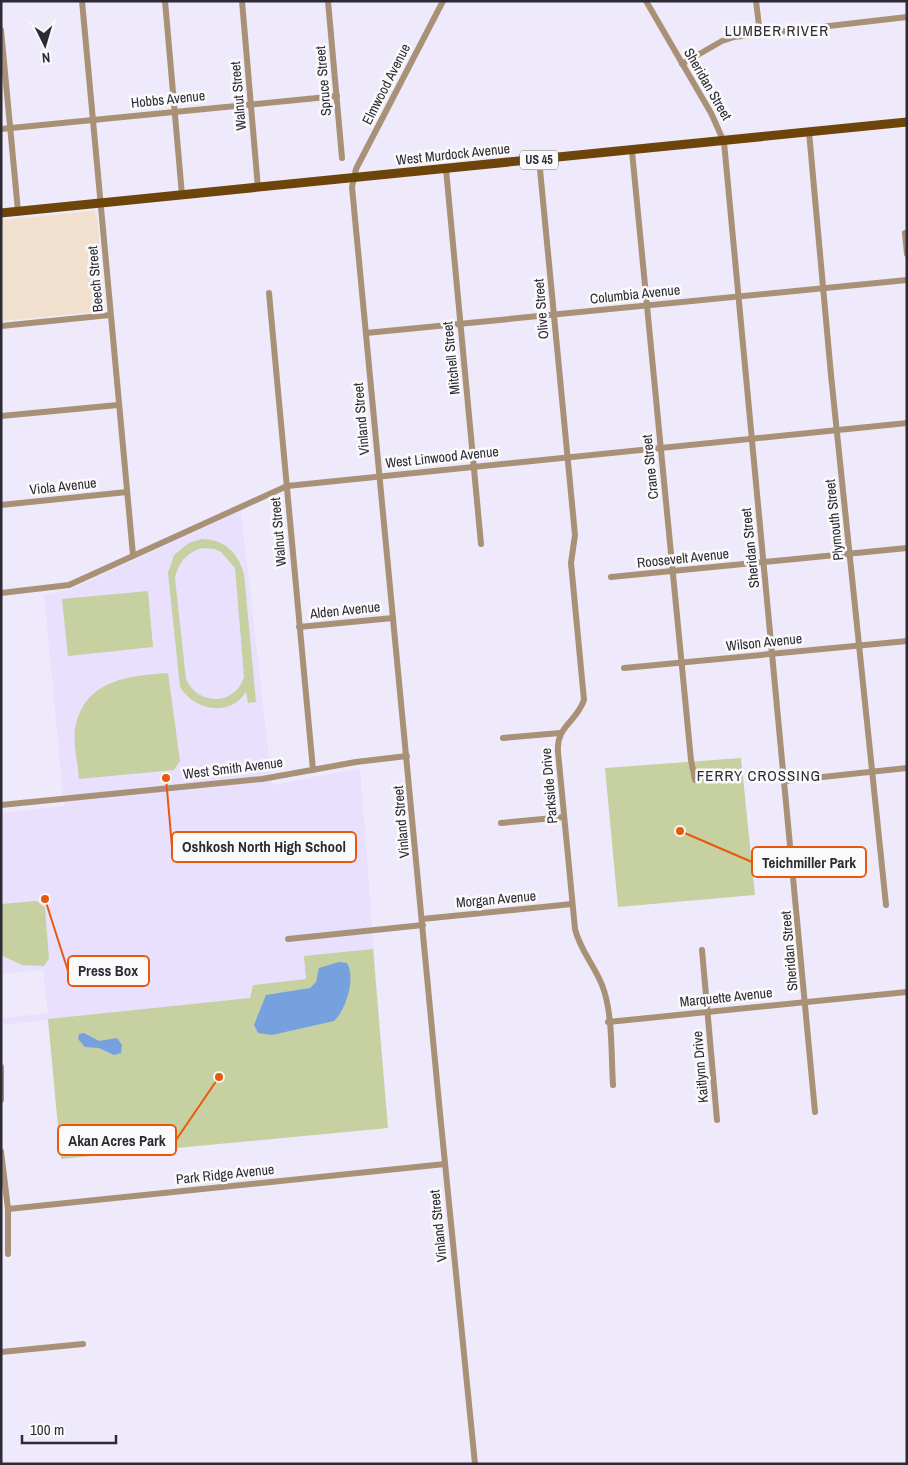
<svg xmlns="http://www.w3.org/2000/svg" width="908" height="1465" viewBox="0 0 908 1465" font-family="'Archivo Narrow',sans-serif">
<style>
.commercial{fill:#f2e0cf}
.built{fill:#e8e0fd}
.green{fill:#c6d0a1;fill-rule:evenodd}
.water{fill:#75a1df}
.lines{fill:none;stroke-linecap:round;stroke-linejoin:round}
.minor{stroke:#a89177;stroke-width:6}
.major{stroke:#6d450a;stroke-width:9}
.labels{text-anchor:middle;stroke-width:5;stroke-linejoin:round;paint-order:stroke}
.shield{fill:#fafafa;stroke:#6a686f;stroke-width:1}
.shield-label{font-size:12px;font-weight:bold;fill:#2d2a34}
.street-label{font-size:14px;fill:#2d2a34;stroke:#fafafa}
.neighbourhood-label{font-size:15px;letter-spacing:1px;fill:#2d2a34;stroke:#fafafa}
.leader{fill:none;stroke:#e8590c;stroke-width:2}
.callout-dot{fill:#e8590c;stroke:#fafafa;stroke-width:2}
.callout{fill:#fafafa;stroke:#e8590c;stroke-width:2}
.callout-label{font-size:15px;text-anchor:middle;font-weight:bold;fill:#2d2a34}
</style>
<rect width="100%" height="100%" fill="#efeafb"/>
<!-- commercial -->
<path class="commercial" d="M94,211L97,217L105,311L1,321V220Z"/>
<!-- built -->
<path class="built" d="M241,511L272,785L360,768L380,1026L250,998L2,1025L1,1020L5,1018L48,1013L43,970L1,974V813L64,806L44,594L69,590Z"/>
<!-- green -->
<g class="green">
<path d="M201,539C225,539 238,553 244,574L256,702L248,703L246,692C230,718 194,710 180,687L168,573L174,555L189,543ZM202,548L215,549L221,552L235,568L244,677C235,706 198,706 186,679L175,578C179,562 186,553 202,548Z"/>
<path d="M148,591L153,647L68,656L62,599Z"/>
<path d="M168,673L180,761L174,770L79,779C78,764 73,744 75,729C84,680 127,676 168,673Z"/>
<path d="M741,758L755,895L618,907L605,768Z"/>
<path d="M37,901L45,908L49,959L44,966L22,965L1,955V904Z"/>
<path d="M373,949L388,1128L61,1159L48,1019L250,998L253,985L306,979L304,956Z"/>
</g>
<!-- water -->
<g class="water">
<path d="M339,962L347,963C356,978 346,1010 334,1021L272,1035L258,1033L254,1025L266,995L310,988L316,982L319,968Z"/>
<path d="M84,1033L99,1041L117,1038L122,1045L121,1053L114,1055L99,1048L85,1047L78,1039L79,1034Z"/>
</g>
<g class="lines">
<!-- minor -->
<g class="minor">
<path d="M82,1L133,555"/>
<path d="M165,1L182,195"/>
<path d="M242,1L258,188"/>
<path d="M328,1L342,158"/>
<path d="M443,1L356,169L352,187L439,1103L475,1464"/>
<path d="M646,1L711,113L724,142L815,1112"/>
<path d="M756,1L760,34"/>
<path d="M1,30L18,211"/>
<path d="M682,64L722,41L734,37L907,17"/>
<path d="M1,129L337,96"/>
<path d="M809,132L831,375L886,905"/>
<path d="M632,151L691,760L695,780"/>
<path d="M539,159L575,535L571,563L584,700C576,723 556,726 558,752L575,929C580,950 594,965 602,985C613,1012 611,1055 613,1085"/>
<path d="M446,169L481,544"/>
<path d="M905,233L907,254"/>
<path d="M269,293L313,770"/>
<path d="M1,326L110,315"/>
<path d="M366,333L907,280"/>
<path d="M1,416L118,405"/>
<path d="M1,505L127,492"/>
<path d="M611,577L907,548"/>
<path d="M1,593L69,585L287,486L907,423"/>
<path d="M299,627L393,618"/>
<path d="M624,668L907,641"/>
<path d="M503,738L560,733"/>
<path d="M785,781L907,768"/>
<path d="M1,805L262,779L356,762L407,756"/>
<path d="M501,823L564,817"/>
<path d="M422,919L572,904"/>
<path d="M288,939L423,925"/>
<path d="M702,950L717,1120"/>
<path d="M608,1022L907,992"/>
<path d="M1,1067V1100"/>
<path d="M1,1151L8,1209V1254"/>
<path d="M8,1209L445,1164"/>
<path d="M1,1352L83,1344"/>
</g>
<!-- major -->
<path class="major" d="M1,213L907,122"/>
</g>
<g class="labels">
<!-- shield labels -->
<rect class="shield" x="520" y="150.5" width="38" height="19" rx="4"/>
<g class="shield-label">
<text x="539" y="164">US 45</text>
</g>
<!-- street labels -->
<g class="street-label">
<text transform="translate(323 81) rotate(-95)" y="5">Spruce Street</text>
<text transform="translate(386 84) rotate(-63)" y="5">Elmwood Avenue</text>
<text transform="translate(708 84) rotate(60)" y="5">Sheridan Street</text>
<text transform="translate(238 96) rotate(-95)" y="5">Walnut Street</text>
<text transform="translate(168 99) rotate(-6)" y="5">Hobbs Avenue</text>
<text transform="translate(453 154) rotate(-6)" y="5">West Murdock Avenue</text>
<text transform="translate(95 279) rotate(-95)" y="5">Beech Street</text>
<text transform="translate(635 294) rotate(-6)" y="5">Columbia Avenue</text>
<text transform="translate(541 309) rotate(-95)" y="5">Olive Street</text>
<text transform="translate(451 358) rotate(-96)" y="5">Mitchell Street</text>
<text transform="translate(361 419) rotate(-95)" y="5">Vinland Street</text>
<text transform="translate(442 457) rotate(-6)" y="5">West Linwood Avenue</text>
<text transform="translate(650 467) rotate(-96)" y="5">Crane Street</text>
<text transform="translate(63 486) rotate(-6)" y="5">Viola Avenue</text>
<text transform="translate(834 520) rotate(-96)" y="5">Plymouth Street</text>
<text transform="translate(278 532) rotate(-95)" y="5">Walnut Street</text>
<text transform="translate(750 548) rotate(-96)" y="5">Sheridan Street</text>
<text transform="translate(683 558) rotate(-6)" y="5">Roosevelt Avenue</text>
<text transform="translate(345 610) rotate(-6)" y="5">Alden Avenue</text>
<text transform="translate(764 642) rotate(-6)" y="5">Wilson Avenue</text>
<text transform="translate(233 768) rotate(-7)" y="5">West Smith Avenue</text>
<text transform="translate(549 786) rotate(-95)" y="5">Parkside Drive</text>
<text transform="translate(401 822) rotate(-95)" y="5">Vinland Street</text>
<text transform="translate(496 899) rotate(-5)" y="5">Morgan Avenue</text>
<text transform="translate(789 951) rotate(-95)" y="5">Sheridan Street</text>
<text transform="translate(726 997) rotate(-6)" y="5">Marquette Avenue</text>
<text transform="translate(700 1067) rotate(-95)" y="5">Kaitlynn Drive</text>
<text transform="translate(225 1174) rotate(-6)" y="5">Park Ridge Avenue</text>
<text transform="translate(438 1226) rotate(-96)" y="5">Vinland Street</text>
</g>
<!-- neighbourhood labels -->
<g class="neighbourhood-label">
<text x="777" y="36">LUMBER RIVER</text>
<text x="759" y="781">FERRY CROSSING</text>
</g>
</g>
<!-- callouts -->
<path class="leader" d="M166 778L172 847M680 831L752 862M45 899L68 971M219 1077L176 1140"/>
<g class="callout-dot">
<circle cx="166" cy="778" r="5"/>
<circle cx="680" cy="831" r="5"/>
<circle cx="45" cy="899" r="5"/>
<circle cx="219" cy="1077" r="5"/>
</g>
<g class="callout">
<rect x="172" y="832" width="184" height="30" rx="5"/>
<rect x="752" y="847" width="114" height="30" rx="5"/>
<rect x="68" y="956" width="81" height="30" rx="5"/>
<rect x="58" y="1125" width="118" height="30" rx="5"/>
</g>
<g class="callout-label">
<text x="264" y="852">Oshkosh North High School</text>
<text x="809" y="868">Teichmiller Park</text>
<text x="108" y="976">Press Box</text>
<text x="117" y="1146">Akan Acres Park</text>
</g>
<!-- border -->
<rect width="908" height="1465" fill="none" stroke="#2d2a34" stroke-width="5"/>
<!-- north arrow -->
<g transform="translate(45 45) rotate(175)" stroke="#fafafa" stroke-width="4" paint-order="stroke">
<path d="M0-4L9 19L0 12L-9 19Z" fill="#2d2a34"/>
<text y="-8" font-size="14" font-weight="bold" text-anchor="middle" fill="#2d2a34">N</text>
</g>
<!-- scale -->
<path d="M22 1435v8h94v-8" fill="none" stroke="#2d2a34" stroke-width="2.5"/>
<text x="30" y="1435" font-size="15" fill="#2d2a34" stroke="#fafafa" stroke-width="4" paint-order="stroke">100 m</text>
</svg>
